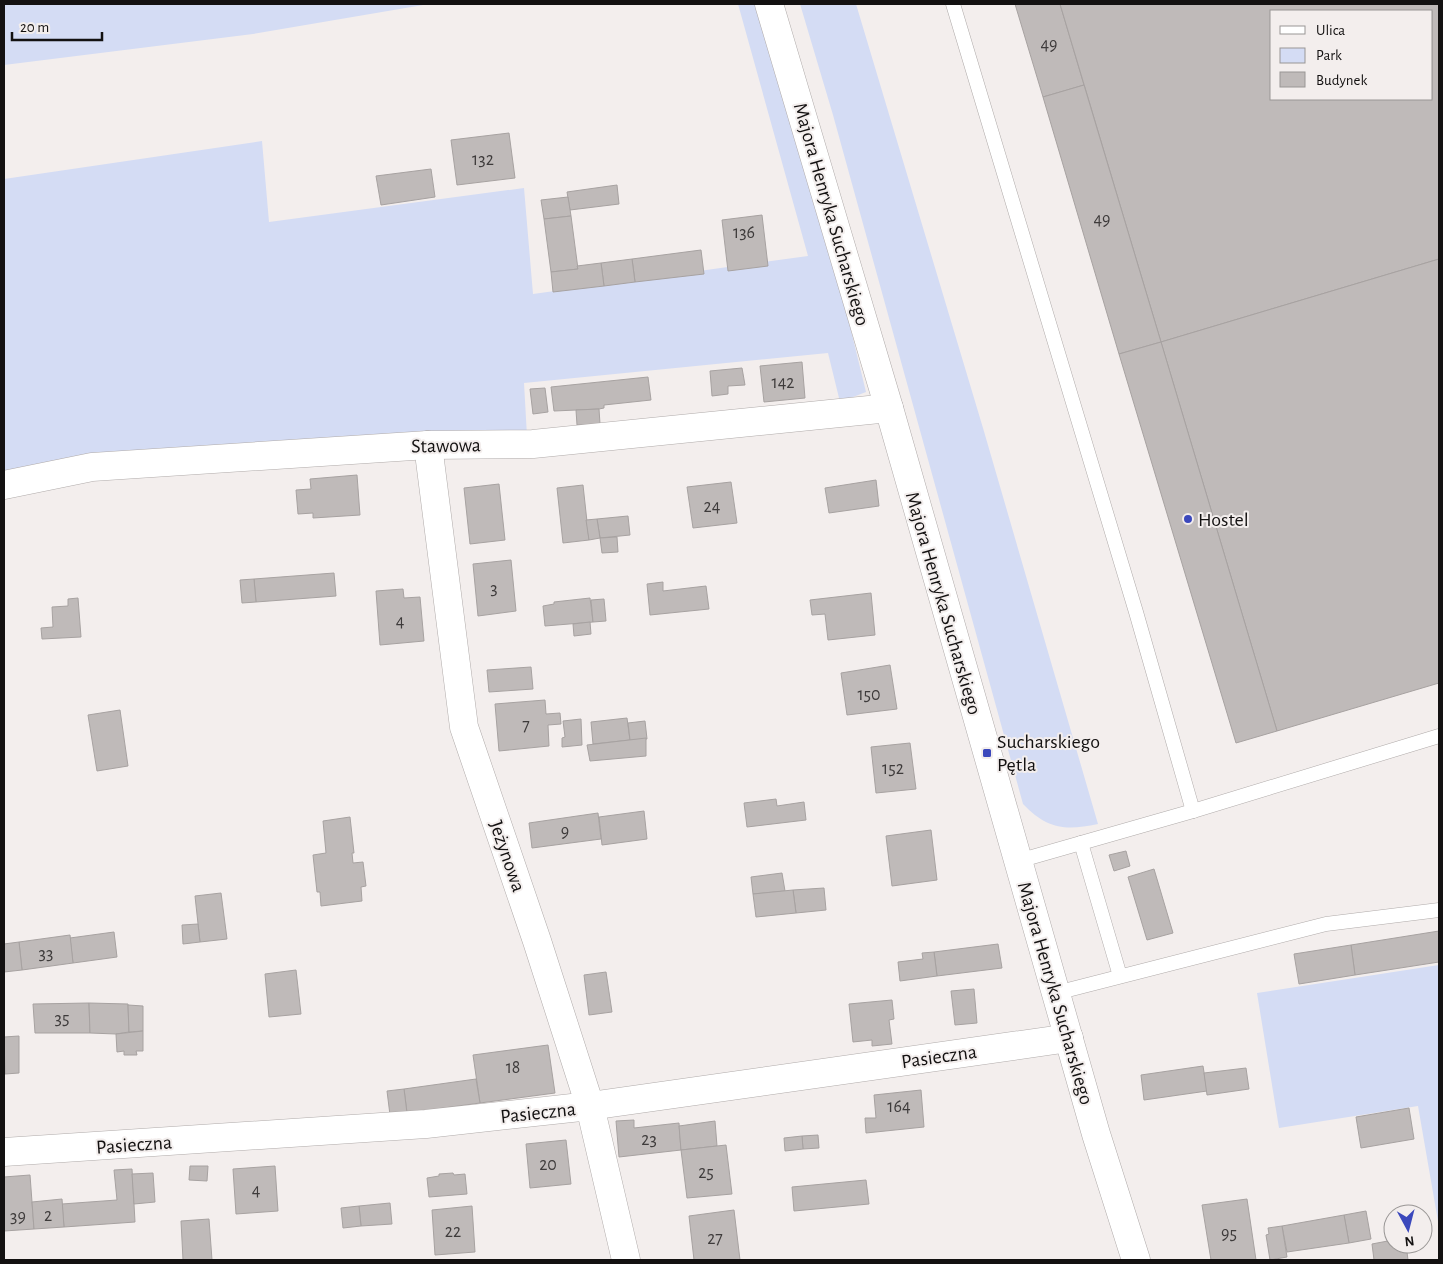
<svg xmlns="http://www.w3.org/2000/svg" width="1443" height="1264" viewBox="0 0 1443 1264" font-family="'Alegreya Sans',sans-serif">
<style>
.green{fill:#d4dcf4}
.building{fill:#bfbab9;stroke:#a7a2a1;fill-rule:evenodd}
.lines{fill:none;stroke-linecap:round;stroke-linejoin:round}
.service-casing{stroke:#b0abaa;stroke-width:15}
.minor-casing{stroke:#b0abaa;stroke-width:29}
.tertiary-casing{stroke:#b0abaa;stroke-width:29}
.service{stroke:#fff;stroke-width:14}
.minor{stroke:#fff;stroke-width:28}
.tertiary{stroke:#fff;stroke-width:28}
.poi-dot{fill:#3b48bc;stroke:#f3eeed;stroke-width:2}
.labels{text-anchor:middle;stroke-width:4;stroke-linejoin:round;paint-order:stroke}
.number-label{font-size:18px;fill:#3e3b3b}
.street-label{font-size:20px;fill:#131111;stroke:#f3eeed}
.poi-label{font-size:20px;fill:#131111;stroke:#f3eeed;text-anchor:start}
</style>
<rect width="100%" height="100%" fill="#f3eeed"/>
<!-- green -->
<g class="green">
<path d="M4,4H429L253,34L4,65Z"/>
<path d="M738,4H757L821,207L866,392L840,402L828,353L524,383L527,436L4,477V179L262,141L269,222L524,188L533,294L808,256Z"/>
<path d="M800,4H856L983,428L1098,824C1065,831 1047,829 1023,804L833,115Z"/>
<path d="M1439,965V1227L1418,1106L1279,1128L1257,993Z"/>
</g>
<!-- building -->
<g class="building">
<path d="M1015,4H1060L1084,85L1043,97Z"/>
<path d="M1060,4H1439V259L1161,342ZM1272,11H1432V99H1272Z"/>
<path d="M1084,85L1161,342L1119,354L1043,97Z"/>
<path d="M509,133L515,178L457,185L451,140Z"/>
<path d="M431,169L435,197L381,205L376,176Z"/>
<path d="M617,185L619,204L570,210L567,192Z"/>
<path d="M568,197L571,216L544,219L541,200Z"/>
<path d="M762,215L768,266L728,271L722,220Z"/>
<path d="M571,216L578,269L551,272L544,219Z"/>
<path d="M701,250L704,274L635,282L632,259Z"/>
<path d="M632,259L635,282L604,286L601,263Z"/>
<path d="M1439,259V683L1277,731L1161,342Z"/>
<path d="M601,263L604,286L553,292L551,272L578,269L577,266Z"/>
<path d="M1161,342L1277,731L1236,743L1119,354Z"/>
<path d="M802,362L805,398L764,402L760,366Z"/>
<path d="M742,368L745,385L728,386V394L712,396L710,371Z"/>
<path d="M648,377L651,400L604,405V408L599,409L554,411L551,387Z"/>
<path d="M545,388L548,412L533,414L530,389Z"/>
<path d="M599,409L600,424L577,425L576,410Z"/>
<path d="M357,475L360,515L313,518V513L298,514L296,490L311,489L310,479Z"/>
<path d="M876,480L879,506L829,513L825,488Z"/>
<path d="M731,482L737,523L693,528L687,487Z"/>
<path d="M499,484L505,540L470,544L464,488Z"/>
<path d="M583,485L589,540L563,543L557,488Z"/>
<path d="M628,516L630,535L600,538L597,519Z"/>
<path d="M597,519L600,538L589,540L586,520Z"/>
<path d="M617,537L618,552L602,553L600,538Z"/>
<path d="M511,560L516,611L478,616L473,564Z"/>
<path d="M334,573L336,596L256,602L254,579Z"/>
<path d="M254,579L256,602L242,603L240,580Z"/>
<path d="M663,582V591L706,586L709,609L650,615L647,584Z"/>
<path d="M403,589L404,598L420,597L424,641L380,645L376,591Z"/>
<path d="M871,593L875,635L828,640L825,614L812,615L810,600Z"/>
<path d="M78,598L81,637L42,639L41,628L53,627L52,607L68,606V599Z"/>
<path d="M590,598L593,622L545,626L543,606L554,604V602Z"/>
<path d="M604,599L606,621L593,622L591,600Z"/>
<path d="M590,622L591,634L574,636L573,624Z"/>
<path d="M890,665L897,709L847,715L841,673Z"/>
<path d="M531,667L533,689L489,692L487,670Z"/>
<path d="M545,700L546,714L560,713L561,724L548,725L549,746L499,751L495,704Z"/>
<path d="M120,710L128,766L97,771L88,715Z"/>
<path d="M627,718L630,740L593,744L591,722Z"/>
<path d="M581,719L582,745L562,747V738L565,737L563,721Z"/>
<path d="M645,721L647,739L630,740L628,723Z"/>
<path d="M646,738V756L590,761L587,745Z"/>
<path d="M910,743L916,789L876,793L871,747Z"/>
<path d="M776,799L777,806L804,802L806,820L747,827L744,803Z"/>
<path d="M644,811L647,839L602,845L599,817Z"/>
<path d="M598,813L601,839L532,848L529,823Z"/>
<path d="M350,817L354,853H352L353,863L363,862L366,886L361,887L362,901L321,906L320,892H317L313,855L326,853L323,821Z"/>
<path d="M931,830L937,880L892,886L886,836Z"/>
<path d="M1126,851L1130,866L1114,871L1109,855Z"/>
<path d="M1154,869L1173,933L1147,940L1128,877Z"/>
<path d="M782,873L785,891L753,894L751,877Z"/>
<path d="M824,888L826,910L796,913L793,890Z"/>
<path d="M793,890L796,913L756,917L753,894Z"/>
<path d="M221,893L227,939L200,942L195,896Z"/>
<path d="M198,924L200,942L183,944L182,925Z"/>
<path d="M1439,931V962L1355,975L1351,945Z"/>
<path d="M114,932L117,957L73,963L70,938Z"/>
<path d="M70,935L73,963L22,970L19,942Z"/>
<path d="M19,942L22,970L4,972V944Z"/>
<path d="M998,944L1002,968L937,976L934,952Z"/>
<path d="M1351,945L1355,975L1299,984L1294,954Z"/>
<path d="M934,952L937,976L900,981L898,962L923,959L922,953Z"/>
<path d="M296,970L301,1014L269,1017L265,974Z"/>
<path d="M606,972L612,1012L589,1015L584,975Z"/>
<path d="M974,989L977,1023L955,1025L951,991Z"/>
<path d="M892,1000L894,1019L889,1020L892,1044L872,1046V1040L853,1042L849,1004Z"/>
<path d="M89,1003L90,1033H35L33,1004Z"/>
<path d="M89,1003L128,1004L129,1032L116,1034L90,1033Z"/>
<path d="M128,1005L143,1006V1031L129,1032Z"/>
<path d="M143,1031V1051H136L137,1055H124V1051L117,1052L116,1034Z"/>
<path d="M19,1036V1073L5,1074L4,1037Z"/>
<path d="M548,1045L555,1093L480,1103L473,1055Z"/>
<path d="M1203,1066L1207,1091L1144,1100L1141,1075Z"/>
<path d="M1246,1068L1249,1089L1207,1095L1204,1073Z"/>
<path d="M476,1079L480,1103L407,1113L404,1089Z"/>
<path d="M404,1089L407,1113L390,1115L387,1091Z"/>
<path d="M921,1090L924,1127L866,1133L865,1118H876L874,1095Z"/>
<path d="M1409,1108L1414,1139L1361,1148L1356,1117Z"/>
<path d="M634,1120V1128L679,1123L681,1150L619,1157L616,1121Z"/>
<path d="M715,1121L717,1146L681,1150L679,1126Z"/>
<path d="M818,1135L819,1148L803,1149L802,1136Z"/>
<path d="M802,1136L803,1149L785,1151L784,1138Z"/>
<path d="M566,1140L571,1184L530,1188L526,1144Z"/>
<path d="M726,1145L732,1194L687,1198L681,1150Z"/>
<path d="M190,1166H208L207,1181L189,1180Z"/>
<path d="M275,1166L278,1211L236,1214L233,1169Z"/>
<path d="M132,1169L135,1222L64,1227L62,1204L117,1200L114,1170Z"/>
<path d="M153,1173L155,1202L134,1204L132,1174Z"/>
<path d="M453,1173L454,1175L465,1174L467,1194L429,1197L427,1178L439,1176V1174Z"/>
<path d="M30,1175L34,1229L4,1231V1177Z"/>
<path d="M866,1180L869,1204L794,1211L792,1187Z"/>
<path d="M62,1199L64,1227L34,1229L32,1202Z"/>
<path d="M1247,1199L1256,1260H1211L1202,1205Z"/>
<path d="M390,1203L392,1224L361,1226L359,1206Z"/>
<path d="M359,1206L361,1226L343,1228L341,1208Z"/>
<path d="M472,1206L475,1252L435,1255L432,1210Z"/>
<path d="M734,1210L740,1260H694L689,1216Z"/>
<path d="M1366,1211L1371,1239L1349,1243L1344,1215Z"/>
<path d="M1344,1215L1349,1243L1287,1252L1282,1226Z"/>
<path d="M209,1219L212,1260H183L181,1221Z"/>
<path d="M1282,1226L1287,1257L1270,1260L1266,1235L1269,1234L1268,1228Z"/>
<path d="M1393,1240V1244H1406L1408,1260H1374L1372,1244Z"/>
</g>
<g class="lines">
<defs>
<g id="service">
<path d="M953,4L1136,612L1193,811"/>
<path d="M1081,843L1120,976"/>
<path d="M1018,861L1193,811L1439,736"/>
<path d="M1056,993L1326,924L1439,910"/>
</g>
<g id="minor">
<path d="M428,445L464,727L537,941L590,1106L626,1260"/>
<path d="M4,485L92,467L428,445L533,444L889,408"/>
<path d="M4,1152L426,1124L590,1106L1069,1038"/>
</g>
<path id="tertiary" d="M769,4L889,408L1096,1134L1136,1260"/>
</defs>
<!-- service casing -->
<use href="#service" class="service-casing"/>
<!-- minor casing -->
<use href="#minor" class="minor-casing"/>
<!-- tertiary casing -->
<use href="#tertiary" class="tertiary-casing"/>
<!-- service -->
<use href="#service" class="service"/>
<!-- minor -->
<use href="#minor" class="minor"/>
<!-- tertiary -->
<use href="#tertiary" class="tertiary"/>
</g>
<!-- markers -->
<g class="poi-dot">
<circle cx="1188" cy="519" r="5"/>
<rect x="982" y="748" width="10" height="10" rx="2.5"/>
</g>
<g class="labels">
<!-- number labels -->
<g class="number-label">
<text x="1049" y="50">49</text>
<text x="483" y="165">132</text>
<text x="1102" y="225">49</text>
<text x="744" y="238">136</text>
<text x="783" y="388">142</text>
<text x="712" y="512">24</text>
<text x="494" y="594">3</text>
<text x="400" y="627">4</text>
<text x="869" y="700">150</text>
<text x="526" y="731">7</text>
<text x="893" y="774">152</text>
<text x="565" y="837">9</text>
<text x="46" y="959">33</text>
<text x="62" y="1024">35</text>
<text x="513" y="1073">18</text>
<text x="899" y="1112">164</text>
<text x="649" y="1145">23</text>
<text x="548" y="1170">20</text>
<text x="706" y="1178">25</text>
<text x="256" y="1196">4</text>
<text x="48" y="1221">2</text>
<text x="18" y="1222">39</text>
<text x="453" y="1237">22</text>
<text x="1229" y="1239">95</text>
<text x="715" y="1244">27</text>
</g>
<!-- street labels -->
<g class="street-label">
<text transform="translate(832 214) rotate(74)" y="7">Majora Henryka Sucharskiego</text>
<text transform="translate(446 445) rotate(-1)" y="7">Stawowa</text>
<text transform="translate(944 603) rotate(74)" y="7">Majora Henryka Sucharskiego</text>
<text transform="translate(508 856) rotate(71)" y="7">Jeżynowa</text>
<text transform="translate(1056 993) rotate(74)" y="7">Majora Henryka Sucharskiego</text>
<text transform="translate(939 1056) rotate(-8)" y="7">Pasieczna</text>
<text transform="translate(538 1112) rotate(-6)" y="7">Pasieczna</text>
<text transform="translate(134 1144) rotate(-4)" y="7">Pasieczna</text>
</g>
<!-- poi labels -->
<g class="poi-label">
<text x="1198" y="526">Hostel</text>
<text x="997" y="748">Sucharskiego<tspan x="997" dy="23">Pętla</tspan></text>
</g>
</g>
<!-- border -->
<rect width="1443" height="1264" fill="none" stroke="#131111" stroke-width="10"/>
<!-- legend -->
<rect x="1270" y="10" width="162" height="90" fill="#f3eeed" stroke="#999695"/>
<rect x="1280" y="26" width="25" height="8" fill="#ffffff" stroke="#999695"/>
<text x="1316" y="35" font-size="15" fill="#131111">Ulica</text>
<rect x="1280" y="48" width="25" height="15" fill="#d4dcf4" stroke="#999695"/>
<text x="1316" y="60" font-size="15" fill="#131111">Park</text>
<rect x="1280" y="72" width="25" height="15" fill="#bfbab9" stroke="#999695"/>
<text x="1316" y="85" font-size="15" fill="#131111">Budynek</text>
<!-- north arrow -->
<g transform="translate(1408 1229) rotate(173)"><circle r="24" fill="#f3eeed" stroke="#999695"/>
<path d="M0-4L9 19L0 12L-9 19Z" fill="#3b48bc"/>
<text y="-8" font-size="14" font-weight="bold" text-anchor="middle" fill="#131111">N</text>
</g>
<!-- scale -->
<path d="M12 32v8h90v-8" fill="none" stroke="#131111" stroke-width="2.5"/>
<text x="20" y="32" font-size="15" fill="#131111" stroke="#f3eeed" stroke-width="4" paint-order="stroke">20 m</text>
</svg>
